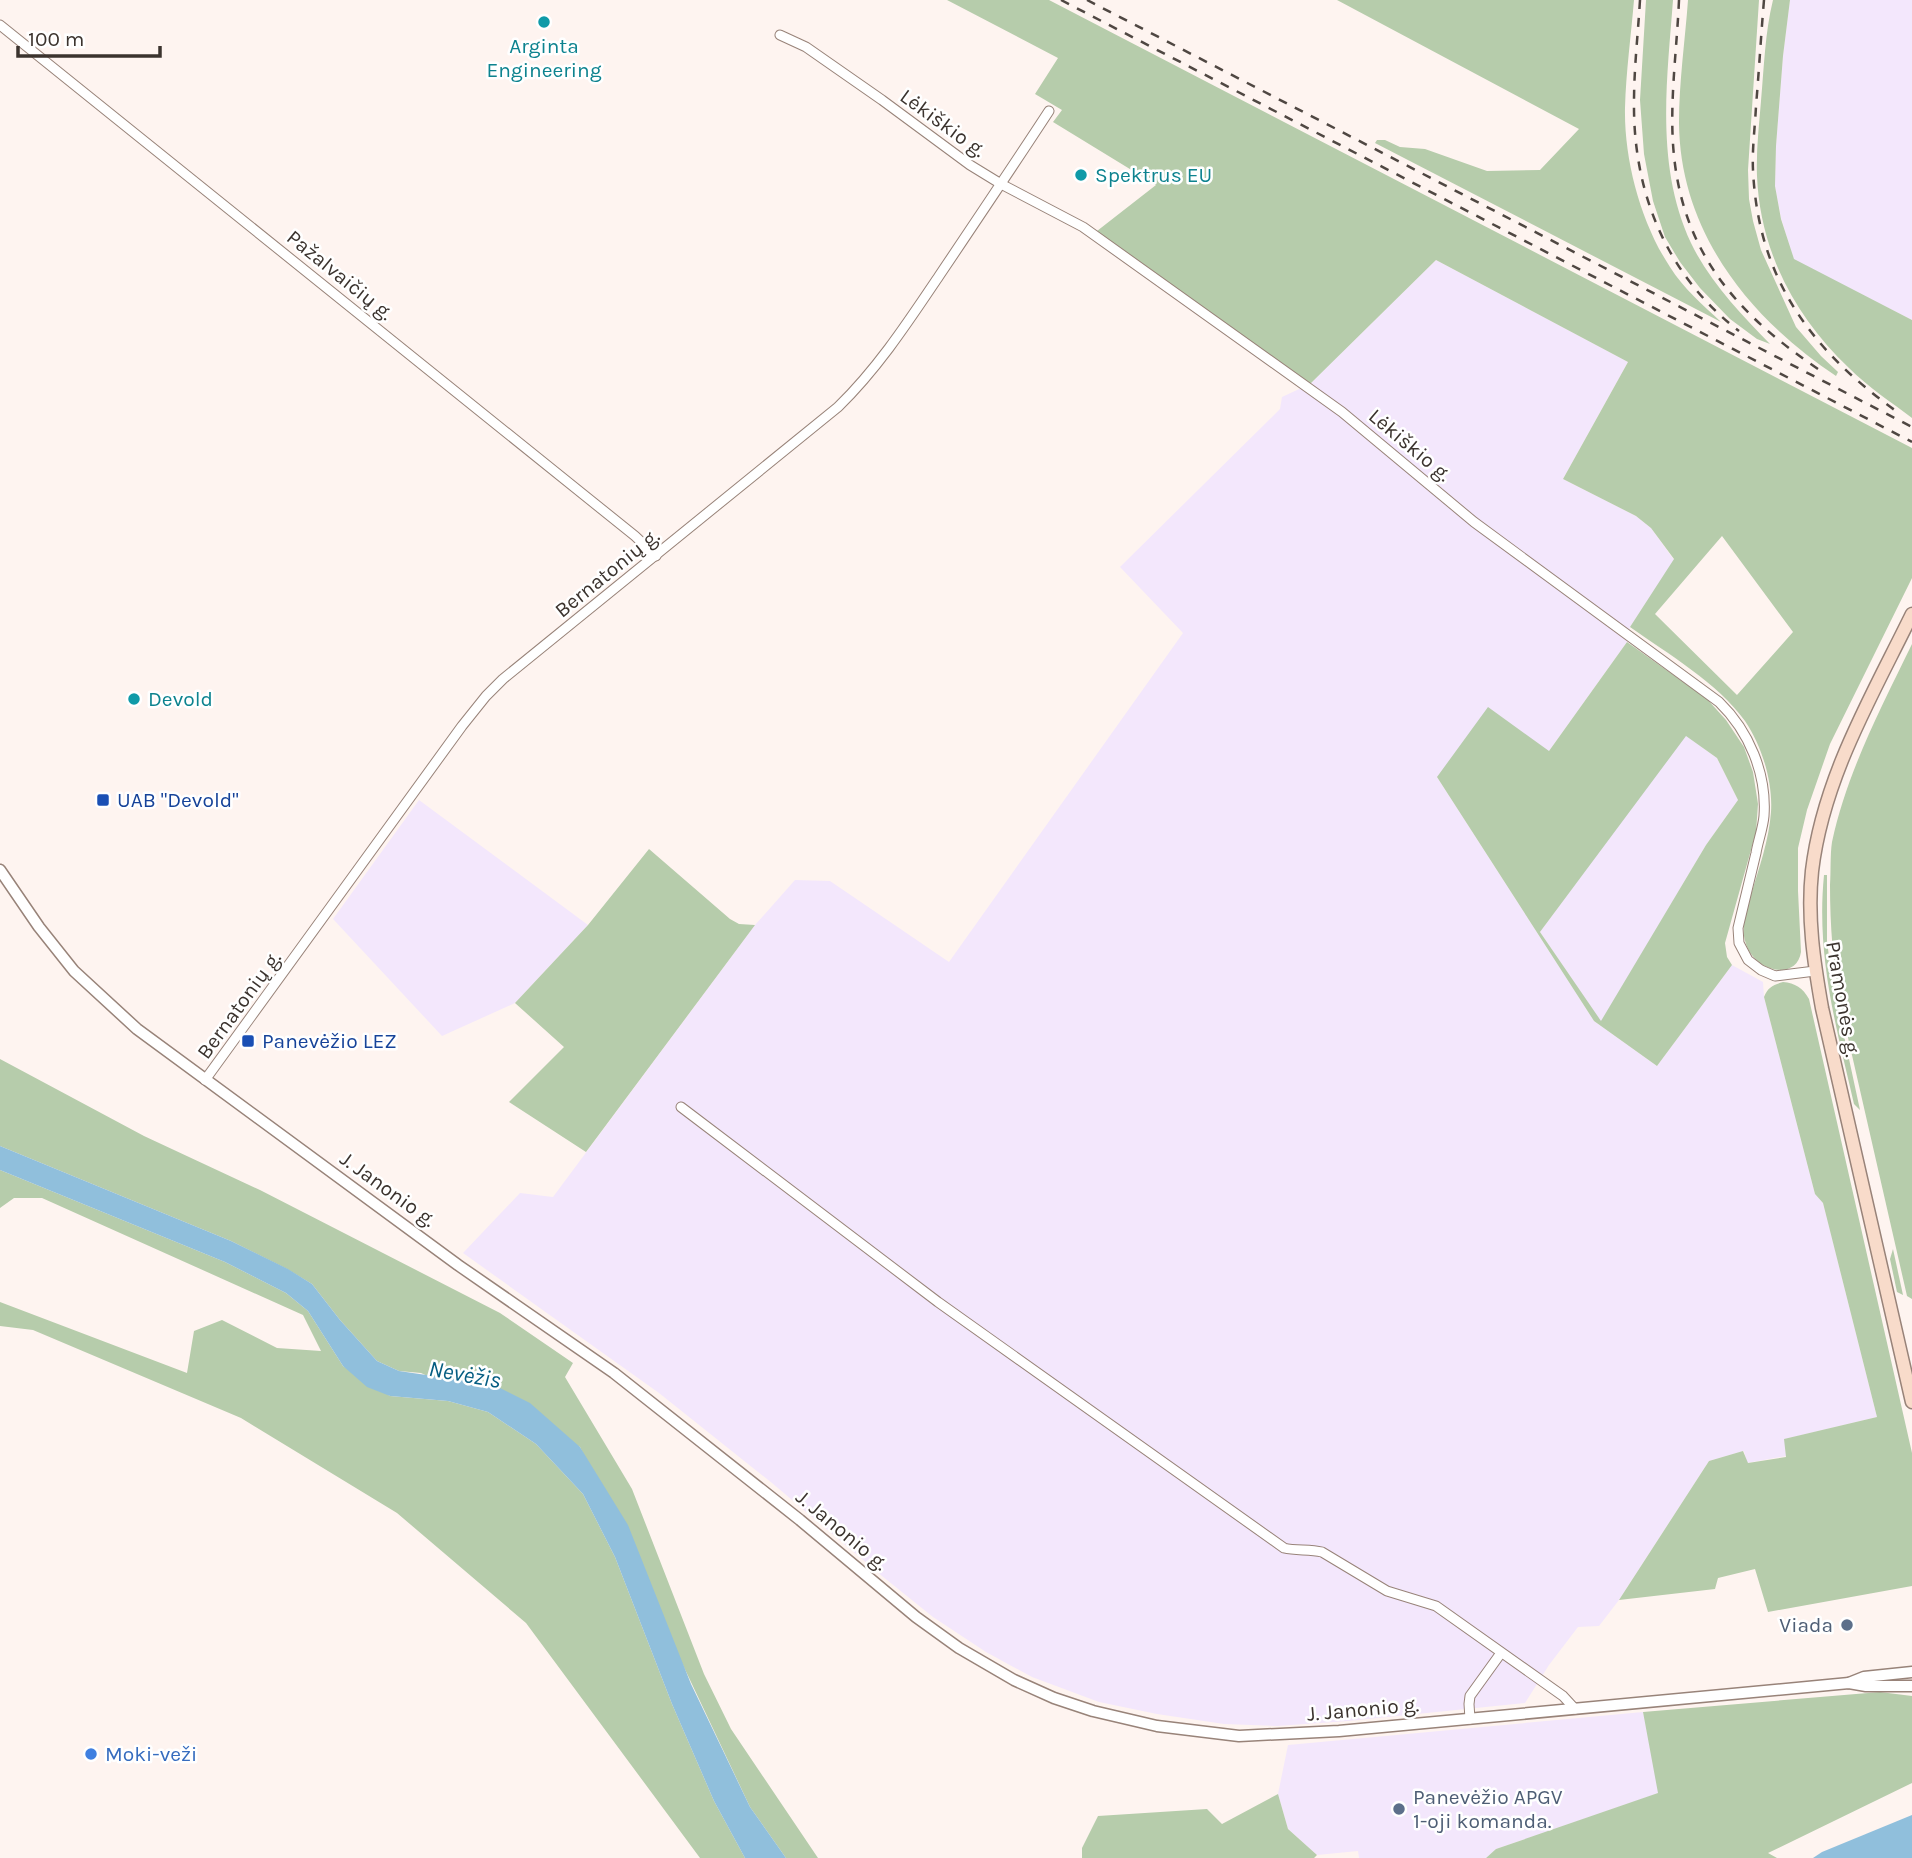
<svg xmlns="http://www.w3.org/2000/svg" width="1912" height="1858" viewBox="0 0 1912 1858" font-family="Karla,sans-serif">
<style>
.industrial{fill:#f3e7fc}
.green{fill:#b6ccab;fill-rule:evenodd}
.water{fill:#90bfdc}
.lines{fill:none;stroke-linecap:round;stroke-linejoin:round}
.minor-casing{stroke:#988379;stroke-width:11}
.tertiary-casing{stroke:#988379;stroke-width:13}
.secondary-casing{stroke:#988379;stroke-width:15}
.minor{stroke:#fff;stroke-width:9}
.tertiary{stroke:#fff;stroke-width:10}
.secondary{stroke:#f8dbca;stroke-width:12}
.rail{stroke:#4f4742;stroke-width:2.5;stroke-dasharray:9 9;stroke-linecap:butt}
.culture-dot{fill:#0f9aa8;stroke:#fff;stroke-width:2.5}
.transit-dot{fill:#1a4fb4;stroke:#fff;stroke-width:2.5}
.service-dot{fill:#5c6f8a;stroke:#fff;stroke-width:2.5}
.shop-dot{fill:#3f7fe0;stroke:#fff;stroke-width:2.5}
.labels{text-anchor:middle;stroke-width:5;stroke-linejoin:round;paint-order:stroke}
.culture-label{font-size:21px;fill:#0d838f;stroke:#fff;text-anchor:start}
.street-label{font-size:21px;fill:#3b332e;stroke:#fff}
.transit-label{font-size:21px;fill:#164399;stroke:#fff;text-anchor:start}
.service-label{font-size:21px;fill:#4e5e75;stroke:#fff;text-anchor:end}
.shop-label{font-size:21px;fill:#366cbe;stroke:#fff;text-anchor:start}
.water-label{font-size:23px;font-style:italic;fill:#055d82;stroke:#fff}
</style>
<rect width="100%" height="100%" fill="#fef4f0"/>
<!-- industrial -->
<g class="industrial">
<path d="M1790,0H1912V320L1794,260L1781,218L1775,186L1776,146L1783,56Z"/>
<path d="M1436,260L1628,362L1563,479L1636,516L1651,528L1674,560L1630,627L1627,642L1549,751L1437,777L1594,1021L1657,1066L1732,965L1763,982L1764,997L1815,1194L1823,1203L1877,1417L1785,1439L1786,1456L1747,1463L1744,1451L1709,1461L1619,1600L1599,1626L1578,1627L1549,1665L1525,1703L1348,1721L1277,1726L1224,1724L1157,1714L1099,1702L1032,1677L986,1652L933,1617L882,1576L772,1483L659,1393L463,1253L520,1193L553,1197L755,925L795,880L830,881L949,962L1183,633L1120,567L1280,409L1282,397L1310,384Z"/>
<path d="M1685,735L1717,758L1738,800L1706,845L1601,1022L1540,932Z"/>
<path d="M419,800L588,925L515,1003L442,1036L333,919Z"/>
<path d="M1643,1712L1659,1793L1496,1849L1486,1858H1359L1358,1851L1317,1855L1288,1829L1278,1794L1288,1745Z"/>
</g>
<!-- green -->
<g class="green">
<path d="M947,0H1049L1912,448V578L1830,744L1807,810L1798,848V891L1801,952C1798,973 1775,974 1760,963C1751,956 1746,948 1744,936C1742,923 1748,908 1751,895C1759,868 1769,840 1771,812C1773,782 1762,746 1745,721C1718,683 1668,654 1630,627L1674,559L1651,528L1636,516L1563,479L1628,362L1436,260L1310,384L1097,231L1156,185L1053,122L1062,110L1035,94L1058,58ZM1722,536L1793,632L1737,695L1655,614Z"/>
<path d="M1337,0H1634C1631,36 1626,72 1625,108C1624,160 1641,223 1670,267C1683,288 1703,305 1721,322L1375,143L1377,140H1385L1400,147L1425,149L1487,171L1540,170L1579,129Z"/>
<path d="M1646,0H1673C1667,81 1655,166 1691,243C1709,281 1741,314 1770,344L1757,339L1730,319L1700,288L1680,262L1665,237L1653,201L1644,154L1640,100Z"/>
<path d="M1688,0H1759L1748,170L1749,199L1753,221L1761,250L1796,327L1821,356L1838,372L1836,376C1749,318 1680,232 1679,123C1679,82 1685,41 1688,0Z"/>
<path d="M1773,0H1790L1783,56L1776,146L1775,186L1781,219L1794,259L1912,320V418C1891,402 1868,387 1849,368C1795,317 1760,251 1757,176C1756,151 1759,126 1761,101C1764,68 1765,32 1773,0Z"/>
<path d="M1627,642L1707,699L1726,720L1744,747L1753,772L1758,804L1756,832L1725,943L1727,957L1732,965L1657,1066L1594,1021L1437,777L1488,707L1549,751ZM1686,736L1717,758L1738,800L1706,845L1601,1021L1540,932Z"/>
<path d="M1912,644V1299L1907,1296L1841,1007C1833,966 1830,926 1830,885C1831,871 1830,855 1832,842C1847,772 1881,708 1912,644Z"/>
<path d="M649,849L730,919L739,924L755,925L586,1152L509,1102L564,1047L515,1003L588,925Z"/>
<path d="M1824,875H1827V941L1832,980L1860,1110L1854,1104C1836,1026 1816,956 1824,875Z"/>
<path d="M1783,982C1795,983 1803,988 1809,999L1912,1453V1586L1768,1612L1755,1569L1718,1578L1715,1589L1619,1600L1709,1461L1743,1451L1748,1463L1786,1457L1784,1439L1877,1417L1823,1203L1815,1194L1764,997C1768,987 1773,985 1783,982Z"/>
<path d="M0,1059L144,1136L260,1190L500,1313L573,1363L565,1377L632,1489L704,1674L731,1729L818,1858H786L750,1807L580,1447L421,1373L399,1371L377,1361L340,1320L312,1284L287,1269L231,1241L0,1146Z"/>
<path d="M0,1170L225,1262L286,1293L308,1311L343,1366L390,1396L448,1401L488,1412L536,1444L583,1494L615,1557L672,1704L714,1801L745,1858H700L526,1623L397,1513L241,1418L33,1330L0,1326V1302L187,1373L194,1331L222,1320L277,1348L321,1351L303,1315L42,1198H14L0,1208Z"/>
<path d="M1893,1249L1903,1295L1897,1292L1890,1259Z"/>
<path d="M1880,1692L1912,1696V1783L1768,1853L1777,1858H1486L1496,1849L1658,1793L1643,1712Z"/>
<path d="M1278,1794L1288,1829L1317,1855L1314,1858H1082V1848L1098,1816L1207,1809L1222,1824Z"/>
</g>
<!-- water -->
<g class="water">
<path d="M0,1146L231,1241L288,1269L312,1284L340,1320L377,1361L399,1371L494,1385L530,1403L580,1447L628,1525L691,1684L750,1807L786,1858H745L714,1801L672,1704L615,1557L583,1494L536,1444L488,1412L448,1401L390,1396L367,1387L343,1366L308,1311L286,1293L225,1262L0,1170Z"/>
<path d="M1912,1815V1858H1813L1822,1852Z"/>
</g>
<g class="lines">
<defs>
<g id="minor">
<path d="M0,25L584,495L635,536L656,556"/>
<path d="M780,35L806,47L882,100L970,165L1001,184L1083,227L1342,412L1474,522L1719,702C1749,731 1767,774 1764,816C1763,828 1758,841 1756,853C1750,878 1744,903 1738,928L1739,943L1748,960L1761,970L1775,976L1815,971"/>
<path d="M205,1080L462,726L486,696L503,679L838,407C878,368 908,322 939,276C976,221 1013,166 1049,111"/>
<path d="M681,1107L938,1302L1284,1548C1296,1551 1309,1549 1322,1552L1387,1591L1436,1606L1563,1696L1575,1709"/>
<path d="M1470,1719L1469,1704L1470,1696L1501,1653"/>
</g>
<g id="tertiary">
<path d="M0,870L39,927L74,971L137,1029L458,1265L614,1373L800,1520L916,1617L959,1648L1014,1680L1054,1698L1093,1711L1157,1726L1239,1736L1339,1731L1828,1685L1849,1683L1866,1686H1912"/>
<path d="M1849,1683L1864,1677L1912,1672"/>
</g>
<path id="secondary" d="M1912,614C1872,696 1823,778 1812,871C1807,917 1814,963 1822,1008L1912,1402"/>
</defs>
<!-- minor casing -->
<use href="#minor" class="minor-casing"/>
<!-- tertiary casing -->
<use href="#tertiary" class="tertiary-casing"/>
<!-- secondary casing -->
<use href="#secondary" class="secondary-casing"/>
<!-- minor -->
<use href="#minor" class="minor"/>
<!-- tertiary -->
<use href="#tertiary" class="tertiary"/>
<!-- secondary -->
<use href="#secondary" class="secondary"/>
<!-- rail -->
<g class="rail">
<path d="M1061,0L1912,442"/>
<path d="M1087,0L1912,427"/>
<path d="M1640,0C1638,34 1634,68 1634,102C1633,192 1666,275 1739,331"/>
<path d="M1679,0C1677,47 1670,97 1673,144C1680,251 1736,314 1821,371"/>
<path d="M1764,0C1761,35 1759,71 1756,106C1755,127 1752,149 1753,170C1758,278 1810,349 1896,411"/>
</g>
</g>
<!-- markers -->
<g class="culture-dot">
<circle cx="544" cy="22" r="7"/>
<circle cx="1081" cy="175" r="7"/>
<circle cx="134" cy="699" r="7"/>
</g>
<g class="transit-dot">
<rect x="96" y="793" width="14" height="14" rx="3.5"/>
<rect x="241" y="1034" width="14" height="14" rx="3.5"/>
</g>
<g class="service-dot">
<circle cx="1847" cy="1625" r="7"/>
<circle cx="1399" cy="1809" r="7"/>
</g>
<circle class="shop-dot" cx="91" cy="1754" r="7"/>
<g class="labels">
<!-- culture labels -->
<g class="culture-label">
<text x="544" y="53" text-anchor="middle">Arginta<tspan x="544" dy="24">Engineering</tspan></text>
<text x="1095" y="182">Spektrus EU</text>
<text x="148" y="706">Devold</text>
</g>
<!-- street labels -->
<g class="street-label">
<text transform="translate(943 123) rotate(36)" y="7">Lėkiškio g.</text>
<text transform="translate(340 275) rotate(39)" y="7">Pažalvaičių g.</text>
<text transform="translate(1410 445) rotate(40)" y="7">Lėkiškio g.</text>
<text transform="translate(607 573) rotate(-39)" y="7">Bernatonių g.</text>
<text transform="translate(1843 999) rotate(80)" y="7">Pramonės g.</text>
<text transform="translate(239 1005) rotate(-54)" y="7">Bernatonių g.</text>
<text transform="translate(388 1189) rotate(36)" y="7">J. Janonio g.</text>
<text transform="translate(842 1530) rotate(40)" y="7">J. Janonio g.</text>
<text transform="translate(1363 1709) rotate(-5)" y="7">J. Janonio g.</text>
</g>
<!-- transit labels -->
<g class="transit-label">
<text x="117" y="807">UAB "Devold"</text>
<text x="262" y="1048">Panevėžio LEZ</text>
</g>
<!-- service labels -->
<g class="service-label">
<text x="1833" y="1632">Viada</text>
<text x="1413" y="1804" text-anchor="start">Panevėžio APGV<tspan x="1413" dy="24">1-oji komanda.</tspan></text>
</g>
<!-- shop labels -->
<g class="shop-label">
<text x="105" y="1761">Moki-veži</text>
</g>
<!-- water labels -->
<g class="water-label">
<text transform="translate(465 1374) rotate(10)" y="8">Nevėžis</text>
</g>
</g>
<!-- scale -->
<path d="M18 46v10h142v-10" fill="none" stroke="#3b332e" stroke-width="3.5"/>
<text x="28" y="46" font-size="21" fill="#3b332e" stroke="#ffffff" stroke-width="5" paint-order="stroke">100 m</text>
</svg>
